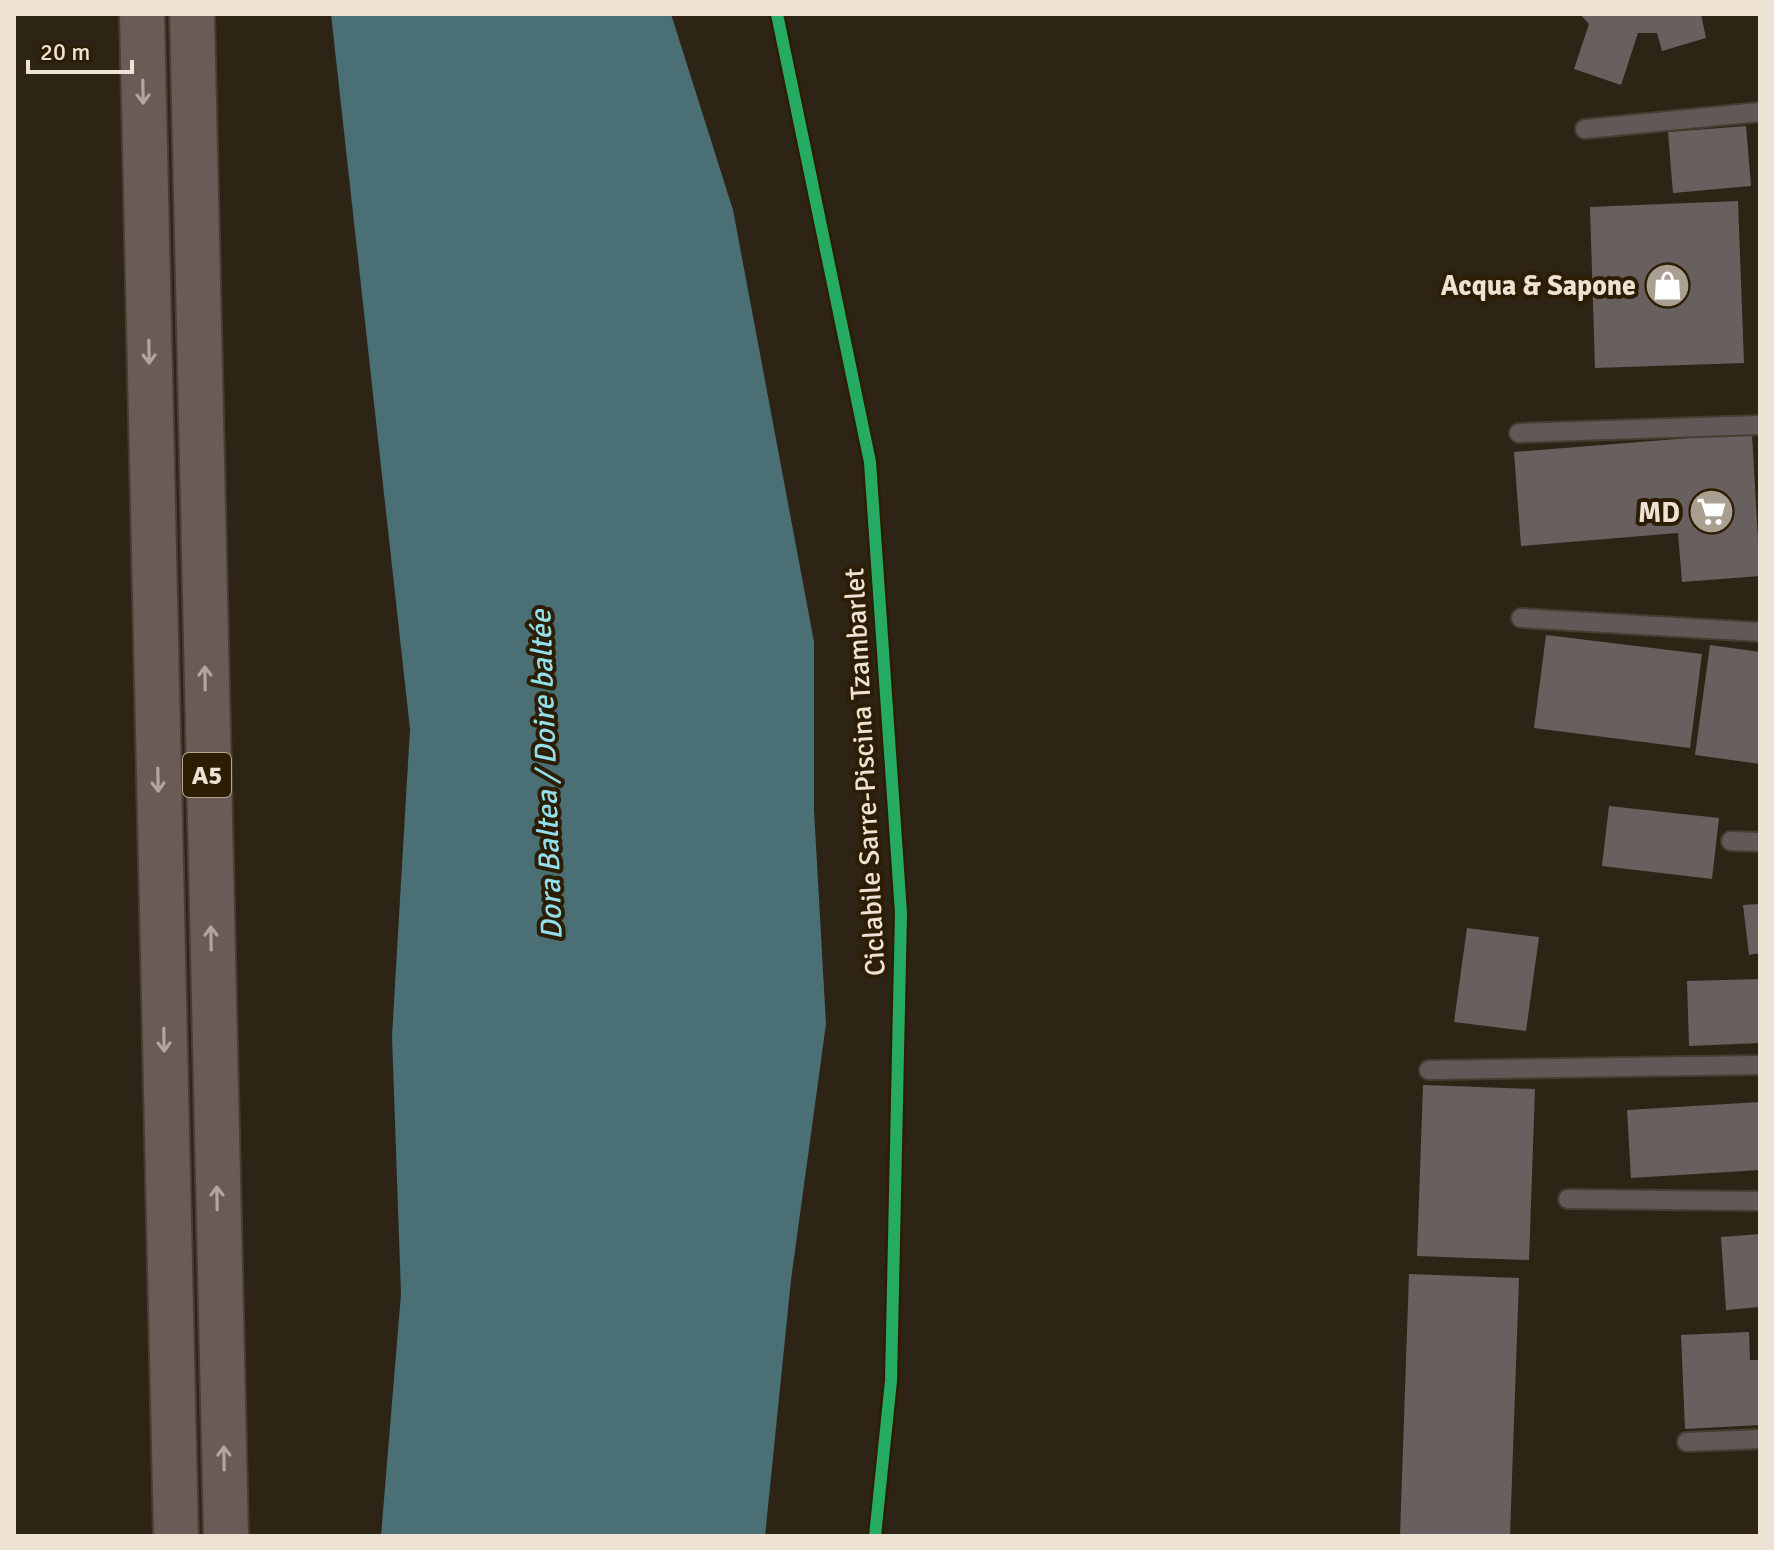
<svg xmlns="http://www.w3.org/2000/svg" width="1774" height="1550" viewBox="0 0 1774 1550" font-family="Signika,sans-serif">
<style>
.water{fill:#4a6f75}
.building{fill:#67605f}
.lines{fill:none;stroke-linecap:round;stroke-linejoin:round}
.service-casing{stroke:#463e32;stroke-width:22}
.motorway-casing{stroke:#463e32;stroke-width:48}
.service{stroke:#635857;stroke-width:18}
.motorway{stroke:#6b5b57;stroke-width:44}
.cycleway-casing{stroke:#2d1d03;stroke-width:17}
.cycleway{stroke:#26ab63;stroke-width:12}
.oneway{stroke:#b2a59b}
.labels{text-anchor:middle;stroke-width:8;stroke-linejoin:round;paint-order:stroke}
.shield{fill:#2d1d03;stroke:#b3a795;stroke-width:2}
.shield-label{font-size:26px;font-weight:bold;fill:#ede2d3}
.poi-label{font-size:28px;font-weight:bold;fill:#ede2d3;stroke:#2d1d03;text-anchor:end}
.street-label{font-size:28px;fill:#ede2d3;stroke:#2d1d03}
.water-label{font-size:30px;font-style:italic;fill:#92deec;stroke:#2d1d03}
</style>
<rect width="100%" height="100%" fill="#2d2416"/>
<!-- water -->
<path class="water" d="M331,14H671L733,210L814,642V810L826,1024L791,1280L765,1536H381L401,1294L392,1036L410,729Z"/>
<!-- building -->
<g class="building">
<path d="M1580,14H1701L1706,38L1662,51L1657,33H1638L1621,85L1574,69L1589,24Z"/>
<path d="M1746,126L1751,186L1673,193L1668,132Z"/>
<path d="M1738,201L1744,363L1595,368L1590,207Z"/>
<path d="M1752,433L1760,576L1682,582L1678,533L1521,546L1514,452Z"/>
<path d="M1546,635L1702,654L1690,748L1534,728Z"/>
<path d="M1710,645L1760,652V764L1695,755Z"/>
<path d="M1609,806L1719,818L1712,879L1602,866Z"/>
<path d="M1760,904V953L1749,955L1743,905Z"/>
<path d="M1467,928L1539,937L1526,1031L1454,1022Z"/>
<path d="M1760,979V1043L1689,1046L1687,981Z"/>
<path d="M1423,1085L1535,1089L1529,1260L1417,1256Z"/>
<path d="M1760,1102V1170L1631,1178L1627,1110Z"/>
<path d="M1760,1234V1307L1726,1310L1721,1237Z"/>
<path d="M1409,1274L1519,1278L1510,1536H1400Z"/>
<path d="M1749,1332L1750,1360H1760V1425L1685,1429L1681,1335Z"/>
</g>
<g class="lines">
<defs>
<g id="service">
<path d="M1585,129L1760,112"/>
<path d="M1519,433L1760,425"/>
<path d="M1521,618L1760,632"/>
<path d="M1731,841L1760,842"/>
<path d="M1429,1070L1760,1065"/>
<path d="M1568,1199L1760,1201"/>
<path d="M1687,1442L1760,1439"/>
</g>
<g id="motorway">
<path d="M142,14L176,1536"/>
<path d="M192,14L226,1536"/>
</g>
</defs>
<!-- service casing -->
<use href="#service" class="service-casing"/>
<!-- motorway casing -->
<use href="#motorway" class="motorway-casing"/>
<!-- service -->
<use href="#service" class="service"/>
<!-- motorway -->
<use href="#motorway" class="motorway"/>
<defs>
<path id="cycleway" d="M777,14L870,462L901,913L891,1381L875,1536"/>
</defs>
<!-- cycleway casing -->
<use href="#cycleway" class="cycleway-casing"/>
<!-- cycleway -->
<use href="#cycleway" class="cycleway"/>
</g>
<!-- one-way arrows -->
<defs><path id="oneway-shaft" d="M-6 0H5M1.5-3L5.5 0L1.5 3" fill="none" stroke-width="1.6" stroke-linecap="round" stroke-linejoin="round" transform="scale(2)"/></defs>
<g class="oneway">
<use href="#oneway-shaft" transform="translate(143 92) rotate(89)"/>
<use href="#oneway-shaft" transform="translate(149 352) rotate(89)"/>
<use href="#oneway-shaft" transform="translate(205 678) rotate(-91)"/>
<use href="#oneway-shaft" transform="translate(158 780) rotate(89)"/>
<use href="#oneway-shaft" transform="translate(211 938) rotate(-91)"/>
<use href="#oneway-shaft" transform="translate(164 1040) rotate(89)"/>
<use href="#oneway-shaft" transform="translate(217 1198) rotate(-91)"/>
<use href="#oneway-shaft" transform="translate(224 1458) rotate(-91)"/>
</g>
<!-- icons -->
<defs>
<symbol id="shop-disc" viewBox="-11 -11 22 22"><circle r="9.5" fill="#aaa091" stroke="#2d1d03"/><path d="M-5-2.5h2.3a2.7 3.5 0 0 1 5.4 0H5L5.5 6h-11ZM-1.5-2.5h3a1.5 2.3 0 0 0-3 0Z" fill="#fff"/></symbol>
<symbol id="supermarket-disc" viewBox="-11 -11 22 22"><circle r="9.5" fill="#aaa091" stroke="#2d1d03"/><path d="M-6-5.5h2.5l.6 2H6L4.5 2H-2.5L-4.4-4H-6ZM-1.5 3.2a1.3 1.3 0 1 0 .1 0ZM3 3.2a1.3 1.3 0 1 0 .1 0Z" fill="#fff"/></symbol>
</defs>
<g fill-rule="evenodd">
<use href="#shop-disc" x="1642" y="260" width="51" height="51"/>
<use href="#supermarket-disc" x="1686" y="486" width="51" height="51"/>
</g>
<g class="labels">
<!-- shield labels -->
<rect class="shield" x="183" y="753" width="48" height="44" rx="6"/>
<g class="shield-label">
<text x="207" y="784">A5</text>
</g>
<!-- poi labels -->
<g class="poi-label">
<text x="1636" y="295">Acqua &amp; Sapone</text>
<text x="1680" y="522">MD</text>
</g>
<!-- street labels -->
<g class="street-label">
<text transform="translate(864 772) rotate(-93)" y="10">Ciclabile Sarre-Piscina Tzambarlet</text>
</g>
<!-- water labels -->
<g class="water-label">
<text transform="translate(546 775) rotate(-92)" y="10">Dora Baltea / Doire baltée</text>
</g>
</g>
<!-- border -->
<rect width="1774" height="1550" fill="none" stroke="#ede2d3" stroke-width="32"/>
<!-- scale -->
<path d="M28 60v12h104v-12" fill="none" stroke="#ede2d3" stroke-width="4"/>
<text x="40" y="60" font-size="24" fill="#ede2d3" stroke="#2d1d03" stroke-width="6" paint-order="stroke">20 m</text>
</svg>
